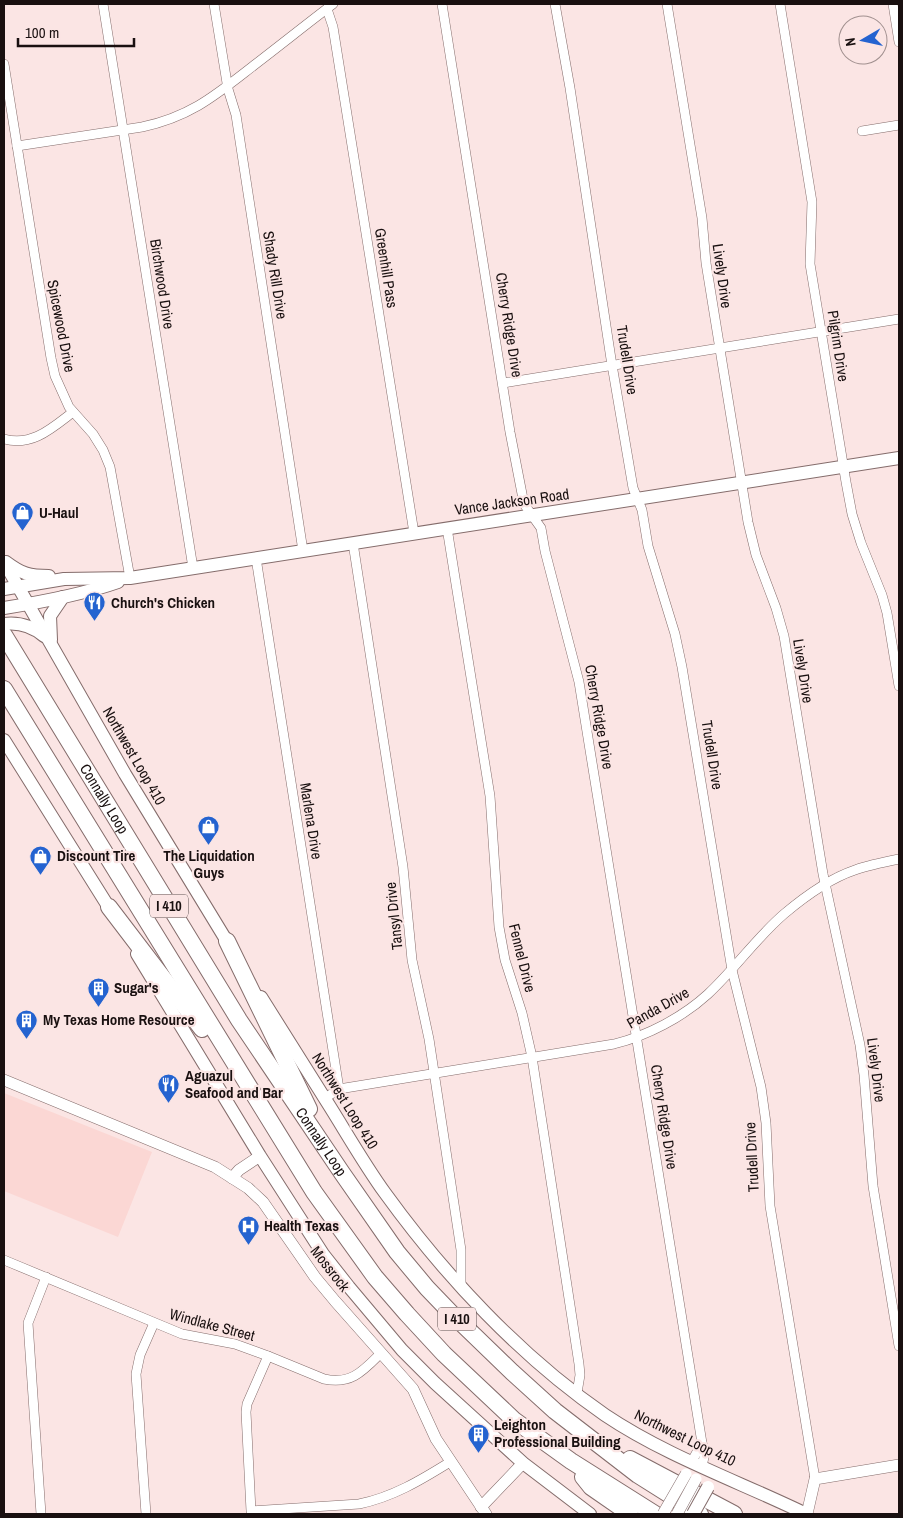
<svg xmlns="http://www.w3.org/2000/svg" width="903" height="1518" viewBox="0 0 903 1518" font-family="'Archivo Narrow',sans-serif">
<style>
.built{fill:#fbd7d4}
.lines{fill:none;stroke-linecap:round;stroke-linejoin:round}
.minor-casing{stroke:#846c6b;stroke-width:10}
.tertiary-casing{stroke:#846c6b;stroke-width:12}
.secondary-casing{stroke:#846c6b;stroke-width:14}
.motorway-casing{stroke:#846c6b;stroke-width:18}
.minor{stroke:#fff;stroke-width:9}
.tertiary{stroke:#fff;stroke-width:11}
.secondary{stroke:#fff;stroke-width:12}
.motorway{stroke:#fff;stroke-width:16}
.tertiary-bridge-casing{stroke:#846c6b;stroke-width:12;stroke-linecap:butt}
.secondary-bridge-casing{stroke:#846c6b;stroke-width:14;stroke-linecap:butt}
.tertiary-bridge{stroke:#fff;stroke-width:11}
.secondary-bridge{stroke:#fff;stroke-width:12}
.labels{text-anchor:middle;stroke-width:4.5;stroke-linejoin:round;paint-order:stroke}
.shield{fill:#fbe5e4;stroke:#5d5050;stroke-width:1}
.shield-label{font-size:14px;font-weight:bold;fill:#191010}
.street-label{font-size:15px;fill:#191010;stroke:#fbe5e4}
.poi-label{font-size:15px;font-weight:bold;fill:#191010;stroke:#fbe5e4;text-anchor:start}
</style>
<rect width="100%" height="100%" fill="#fbe5e4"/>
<!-- built -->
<path class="built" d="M4,1093L152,1152L118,1237L4,1191Z"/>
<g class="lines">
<defs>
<g id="minor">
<path d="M103,4L193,568"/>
<path d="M214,4L228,89L236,115L303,551"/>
<path d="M442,4L510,432L524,504L541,528L545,551L579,682L702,1443L705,1453L702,1466"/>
<path d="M555,4L570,88L611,359L633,488L642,510L648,546L675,634L682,667L732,970L761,1087L766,1123L770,1206L815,1479"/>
<path d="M667,4L702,218L706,263L748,522L756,555L776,608L784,636L823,874L860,1045L864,1075L873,1186L899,1346"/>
<path d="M780,4L812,202L810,264L846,482L852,514L861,543L882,595L887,613L899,686"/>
<path d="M893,4L899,42"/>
<path d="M327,9L333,27L414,533"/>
<path d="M4,64L51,358L55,376L69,407L93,434L103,450L110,467L130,578"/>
<path d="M862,131L899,125"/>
<path d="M17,146L142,127C193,116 218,93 257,63C283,43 308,23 333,4"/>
<path d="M503,383L899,319"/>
<path d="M4,439C32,447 52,428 73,412"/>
<path d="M447,528L490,796L499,927L505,960L522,1013L532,1057L579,1364L580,1375L577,1393"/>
<path d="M353,543L403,867L412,960L429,1039L461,1250V1287"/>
<path d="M256,558L339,1089"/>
<path d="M325,1098L339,1089L614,1044C647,1036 683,1017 708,994C735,969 756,938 784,914C803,898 831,878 855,870C869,865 884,862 899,859"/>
<path d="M4,1260L182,1334L235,1344L268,1356L324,1379C351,1385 363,1371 381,1353"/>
<path d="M268,1356L247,1404L246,1412L251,1511L359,1504C393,1497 421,1480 450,1462"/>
<path d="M692,1461L702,1443"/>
<path d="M41,1514L28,1323L46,1277"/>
<path d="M146,1514L136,1374L140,1355L154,1323"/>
</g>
<g id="tertiary">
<path d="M4,1080L215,1167L248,1188L263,1202L315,1277L335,1301L413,1389L436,1439L486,1514"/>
<path d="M232,1178L239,1170L260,1156"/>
<path d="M481,1507L523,1463"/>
<path d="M807,1514L815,1479L899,1465"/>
</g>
<g id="secondary">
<path d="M4,562L125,774L231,948"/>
<path d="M6,562C22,574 29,576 49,576"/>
<path d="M4,589L64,579L130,578L899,458"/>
<path d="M4,608C42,602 81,595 118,582"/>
<path d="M4,624C20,622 32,626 44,636"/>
<path d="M51,640L50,616L63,597"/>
<path d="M4,740L113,914"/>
<path d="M137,954L260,1156L323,1254L349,1287L402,1350L435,1383L523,1463L590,1514"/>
<path d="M261,997C283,1032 305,1067 327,1102C346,1132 364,1164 385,1193C445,1276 521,1357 605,1415C666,1456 740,1482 806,1514"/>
</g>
<g id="motorway">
<path id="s1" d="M4,635L239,1020L342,1173L397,1252L427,1288L452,1314L512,1372L555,1411L638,1475L700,1514"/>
<path d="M4,689L314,1192L375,1277L407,1314L444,1354L514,1420L571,1461L655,1514"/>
<path d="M109,907L202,1029"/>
<path d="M227,941L309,1109"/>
<path d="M630,1459L734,1514"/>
<path d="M583,1477L591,1487L630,1514"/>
</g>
</defs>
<!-- minor casing -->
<use href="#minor" class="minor-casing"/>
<!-- tertiary casing -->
<use href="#tertiary" class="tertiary-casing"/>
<!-- secondary casing -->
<use href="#secondary" class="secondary-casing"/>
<!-- motorway casing -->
<use href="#motorway" class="motorway-casing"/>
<!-- minor -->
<use href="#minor" class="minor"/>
<!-- tertiary -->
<use href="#tertiary" class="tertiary"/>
<!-- secondary -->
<use href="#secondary" class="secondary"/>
<!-- motorway -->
<use href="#motorway" class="motorway"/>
<defs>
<g id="tertiary-bridge">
<path d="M663,1514L686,1474"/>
<path d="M677,1514L696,1479"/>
</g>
<path id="secondary-bridge" d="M693,1514L708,1487"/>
</defs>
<!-- tertiary-bridge casing -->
<use href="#tertiary-bridge" class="tertiary-bridge-casing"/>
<!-- secondary-bridge casing -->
<use href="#secondary-bridge" class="secondary-bridge-casing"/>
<!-- tertiary-bridge -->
<use href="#tertiary-bridge" class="tertiary-bridge"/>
<!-- secondary-bridge -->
<use href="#secondary-bridge" class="secondary-bridge"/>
</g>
<!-- icons -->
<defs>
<symbol id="shop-pin" viewBox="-11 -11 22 30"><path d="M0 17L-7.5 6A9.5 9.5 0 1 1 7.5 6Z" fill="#2463d0" stroke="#fbe5e4"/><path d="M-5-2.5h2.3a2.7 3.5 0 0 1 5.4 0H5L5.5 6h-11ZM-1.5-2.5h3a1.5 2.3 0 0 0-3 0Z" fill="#fff"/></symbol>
<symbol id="restaurant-pin" viewBox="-11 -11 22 30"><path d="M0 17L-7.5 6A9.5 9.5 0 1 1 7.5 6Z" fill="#2463d0" stroke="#fbe5e4"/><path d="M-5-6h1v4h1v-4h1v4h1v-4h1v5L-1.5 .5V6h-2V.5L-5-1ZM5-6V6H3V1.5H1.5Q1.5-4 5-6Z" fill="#fff"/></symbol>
<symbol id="building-pin" viewBox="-11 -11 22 30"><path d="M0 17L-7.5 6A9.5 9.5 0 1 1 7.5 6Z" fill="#2463d0" stroke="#fbe5e4"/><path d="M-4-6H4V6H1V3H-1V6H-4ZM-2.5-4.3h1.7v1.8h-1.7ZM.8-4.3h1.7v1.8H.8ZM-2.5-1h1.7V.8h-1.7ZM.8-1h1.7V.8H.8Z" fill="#fff"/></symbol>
<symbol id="hospital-pin" viewBox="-11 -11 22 30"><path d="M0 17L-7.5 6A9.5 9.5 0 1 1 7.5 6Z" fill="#2463d0" stroke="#fbe5e4"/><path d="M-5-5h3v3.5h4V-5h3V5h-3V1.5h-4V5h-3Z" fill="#fff"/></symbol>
</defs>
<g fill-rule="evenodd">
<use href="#shop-pin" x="10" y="500" width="25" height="34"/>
<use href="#restaurant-pin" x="82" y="590" width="25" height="34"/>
<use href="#shop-pin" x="196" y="814" width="25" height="34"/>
<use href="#shop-pin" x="28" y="844" width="25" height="34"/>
<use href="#building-pin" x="86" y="976" width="25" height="34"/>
<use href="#building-pin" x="14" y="1008" width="25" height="34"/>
<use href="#restaurant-pin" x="156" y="1072" width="25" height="34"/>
<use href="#hospital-pin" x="236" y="1214" width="25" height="34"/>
<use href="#building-pin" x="466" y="1422" width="25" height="34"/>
</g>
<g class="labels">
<!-- shield labels -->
<g class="shield">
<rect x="150" y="894.5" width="38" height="23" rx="4"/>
<rect x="438" y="1307.5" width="38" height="23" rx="4"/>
</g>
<g class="shield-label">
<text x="169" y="911">I 410</text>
<text x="457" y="1324">I 410</text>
</g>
<!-- street labels -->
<g class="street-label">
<text transform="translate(386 268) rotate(81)" y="5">Greenhill Pass</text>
<text transform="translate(275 275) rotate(81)" y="5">Shady Rill Drive</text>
<text transform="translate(722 276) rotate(82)" y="5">Lively Drive</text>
<text transform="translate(162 284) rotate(81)" y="5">Birchwood Drive</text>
<text transform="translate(509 325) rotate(81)" y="5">Cherry Ridge Drive</text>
<text transform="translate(61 326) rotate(79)" y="5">Spicewood Drive</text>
<text transform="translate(838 346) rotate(81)" y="5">Pilgrim Drive</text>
<text transform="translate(627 360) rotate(81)" y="5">Trudell Drive</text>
<text transform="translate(512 502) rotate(-8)" y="5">Vance Jackson Road</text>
<text transform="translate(803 671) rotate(81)" y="5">Lively Drive</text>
<text transform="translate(599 717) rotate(80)" y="5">Cherry Ridge Drive</text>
<text transform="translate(712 755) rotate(81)" y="5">Trudell Drive</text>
<text transform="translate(134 756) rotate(60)" y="5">Northwest Loop 410</text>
<text dy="5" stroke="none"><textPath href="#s1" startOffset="192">Connally Loop</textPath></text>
<text transform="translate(311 821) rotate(81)" y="5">Marlena Drive</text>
<text transform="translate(394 916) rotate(-96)" y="5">Tansyl Drive</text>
<text transform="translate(522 958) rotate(76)" y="5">Fennel Drive</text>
<text transform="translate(658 1008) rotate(-29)" y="5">Panda Drive</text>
<text transform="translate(876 1070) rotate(83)" y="5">Lively Drive</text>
<text transform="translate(345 1101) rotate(58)" y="5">Northwest Loop 410</text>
<text transform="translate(664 1117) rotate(81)" y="5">Cherry Ridge Drive</text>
<text dy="5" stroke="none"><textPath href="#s1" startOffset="598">Connally Loop</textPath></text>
<text transform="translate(752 1157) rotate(-93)" y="5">Trudell Drive</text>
<text transform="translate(330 1269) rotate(52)" y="5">Mossrock</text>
<text transform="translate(212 1325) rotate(15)" y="5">Windlake Street</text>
<text transform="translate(685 1438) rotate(26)" y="5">Northwest Loop 410</text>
</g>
<!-- poi labels -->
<g class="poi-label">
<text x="39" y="518">U-Haul</text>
<text x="111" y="608">Church's Chicken</text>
<text x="57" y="861">Discount Tire</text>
<text x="209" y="861" text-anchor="middle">The Liquidation<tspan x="209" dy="17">Guys</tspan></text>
<text x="114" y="993">Sugar's</text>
<text x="43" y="1025">My Texas Home Resource</text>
<text x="185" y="1081">Aguazul<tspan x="185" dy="17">Seafood and Bar</tspan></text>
<text x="264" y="1231">Health Texas</text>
<text x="494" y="1430">Leighton<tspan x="494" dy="17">Professional Building</tspan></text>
</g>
</g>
<!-- border -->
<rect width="903" height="1518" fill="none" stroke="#191010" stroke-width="10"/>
<!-- north arrow -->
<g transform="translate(863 40) rotate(261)"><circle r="24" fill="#fbe5e4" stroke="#a1908f"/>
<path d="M0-4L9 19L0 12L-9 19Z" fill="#2463d0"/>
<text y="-8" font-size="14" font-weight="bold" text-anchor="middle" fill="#191010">N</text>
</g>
<!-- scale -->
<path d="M18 38v8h116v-8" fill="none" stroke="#191010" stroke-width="2.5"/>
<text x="25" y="38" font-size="15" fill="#191010" stroke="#fbe5e4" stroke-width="4" paint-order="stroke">100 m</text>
</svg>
